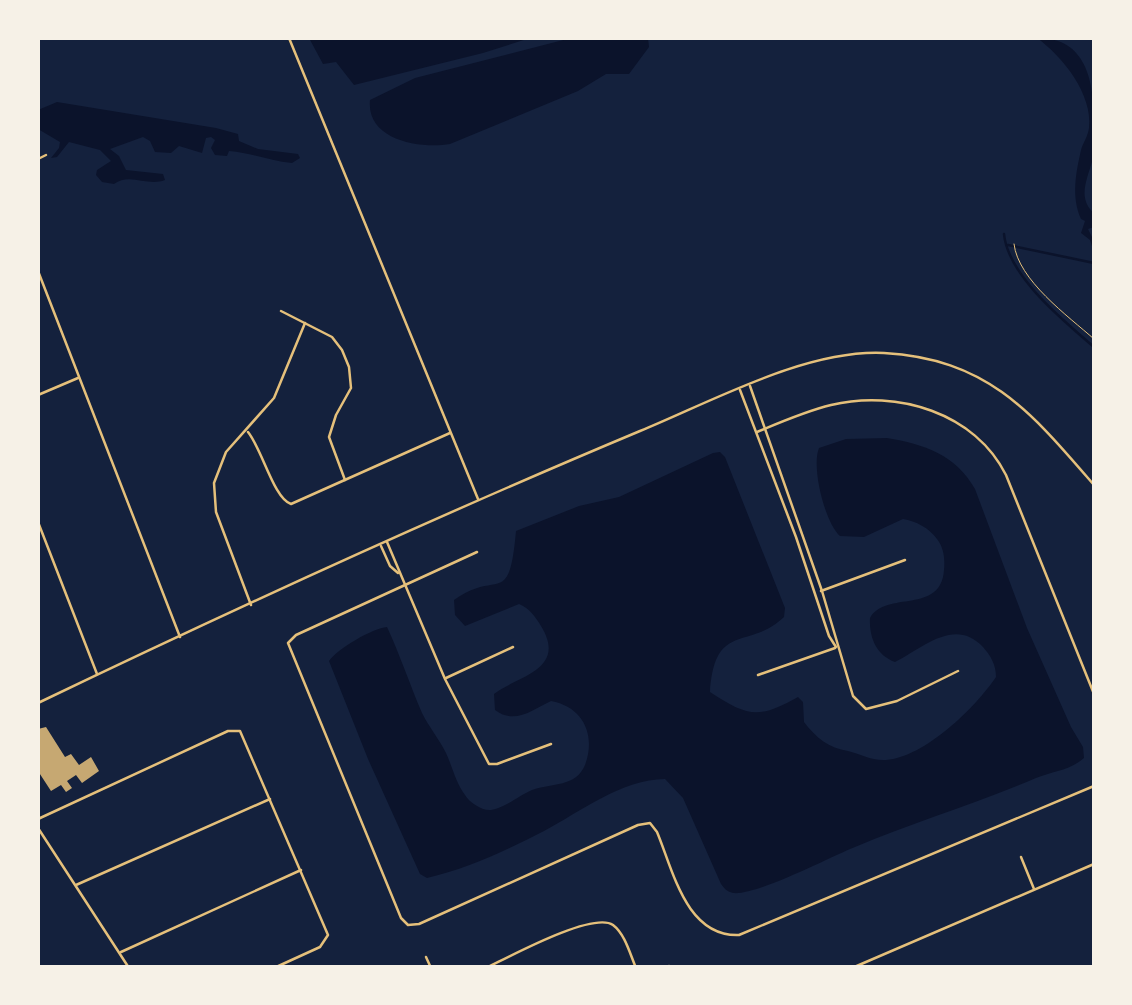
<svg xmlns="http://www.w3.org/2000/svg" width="1132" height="1005" viewBox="0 0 1132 1005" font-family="Montserrat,sans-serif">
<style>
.water{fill:#0b132b}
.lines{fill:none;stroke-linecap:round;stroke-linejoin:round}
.stream{stroke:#0b132b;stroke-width:2.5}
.building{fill:#c6a872}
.path{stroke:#e5c07b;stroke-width:1}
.minor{stroke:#e5c07b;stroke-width:2.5}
.tertiary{stroke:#e5c07b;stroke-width:2.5}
.secondary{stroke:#e5c07b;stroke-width:2.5}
</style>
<rect width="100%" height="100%" fill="#14213d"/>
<!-- water -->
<g class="water">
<path d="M309,38H530L483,53L354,85L336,62L323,64Z"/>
<path d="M571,38H648L649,47L629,74H606L578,91L450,144C420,149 366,140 370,100L415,78Z"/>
<path d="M1037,38C1086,37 1094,81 1094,122C1094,132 1096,145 1094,154C1090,174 1075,197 1094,213V227L1088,229L1094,241L1093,249L1090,240L1081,233L1085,221L1081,219C1071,197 1076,172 1081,150C1083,143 1088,136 1089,128C1093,94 1062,56 1037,38Z"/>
<path d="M57,102L216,128L238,134L239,141L258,149L298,154L300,158L292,163C270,161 252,153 229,151L227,156L215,155L211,148L215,140L211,137L206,138L202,153L179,146L171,153L155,152L150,141L143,137L110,149L119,156L126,170L163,174L165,180C147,187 130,172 114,184L102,182L96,175L97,170L111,161L100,150L69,142L57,157L51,158L59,148L60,142L38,129V110Z"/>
<path d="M887,438C924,444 956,455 975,489L1027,628L1071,727L1083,747L1084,758C1069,771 1053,771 1036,778C976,804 914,822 855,847C830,857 756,896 733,893C726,891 725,889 721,884L683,798L665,779C622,779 580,812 544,831C507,850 467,869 427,878L420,874L368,759L329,661C337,649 373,628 387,627C400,655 410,685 422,713C429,727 439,739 446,753C452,766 456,783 465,795C469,802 482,811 491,810C503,809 520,795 532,790C552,783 576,787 585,765C596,736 584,707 551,701C532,710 515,725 495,710L494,694C517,676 568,670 541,626C535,616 529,608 519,604L465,626L455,615L454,600C498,568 509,610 516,531L579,506L619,497L713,453L720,452L725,457L785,608L784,617C748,651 715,621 710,692C748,717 759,719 798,697L803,702L804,722C816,738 829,748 848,751C860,754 872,761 886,760C925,757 975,708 996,677C996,665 991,656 983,647C955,617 924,647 895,662C876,655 869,637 870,618C886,590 941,615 944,570C945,559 944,548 937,539C929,528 916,521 903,519L864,537L840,536C825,523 811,467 819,448L846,439Z"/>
</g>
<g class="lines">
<!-- stream -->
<g class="stream">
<path d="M1004,234C1008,276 1064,321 1094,347"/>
<path d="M1008,245L1094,263"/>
</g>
</g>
<!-- building -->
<path class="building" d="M46,727L65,757L71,754L79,765L91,757L99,771L82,783L76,775L67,781L72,788L66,792L61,785L51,791L38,771V729Z"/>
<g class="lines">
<!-- path -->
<path class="path" d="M1014,244C1018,280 1068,316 1094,339"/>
<!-- minor -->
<g class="minor">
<path d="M38,159L46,155"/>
<path d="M38,271L180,637"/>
<path d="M281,311L332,337L342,350L349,367L351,388L336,415L329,437L345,480"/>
<path d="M750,386L822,591L853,696L866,709L897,701L958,671"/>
<path d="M740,390L796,537L829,636L836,647"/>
<path d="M38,395L78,378"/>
<path d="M248,432C262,449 274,499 291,504L450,433"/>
<path d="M757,432C781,422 806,411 831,405C897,389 975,413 1006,475L1094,694"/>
<path d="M38,522L97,674"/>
<path d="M387,542L445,679L489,764H497L551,744"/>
<path d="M381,546L390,566L398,573"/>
<path d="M477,552L296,635L288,643L401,918L408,925L419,924L638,825L650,823L657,832C673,870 686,937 739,935L1094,786"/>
<path d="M821,591L905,560"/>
<path d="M251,605L216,512L214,483L226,452L274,398L305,323"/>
<path d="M758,675L835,648"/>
<path d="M446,678L513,647"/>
<path d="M38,819L228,731H240L328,935L320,947L274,968"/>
<path d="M1021,857L1034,889"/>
<path d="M76,885L270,799"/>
<path d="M121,952L301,870"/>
<path d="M426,957L431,968"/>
<path d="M486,968C509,957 593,911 613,925C625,934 630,954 636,968"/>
<path d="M667,968L669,966"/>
<path d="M852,968L1094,864"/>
</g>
<!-- tertiary -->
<g class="tertiary">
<path d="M289,38L478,499"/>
<path d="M38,828L129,968"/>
</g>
<!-- secondary -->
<path class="secondary" d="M38,703C236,608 437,516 640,431C711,402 806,349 884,353C988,359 1031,412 1094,485"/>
</g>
<!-- border -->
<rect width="1132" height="1005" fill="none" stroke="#f6f1e7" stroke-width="80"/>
</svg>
